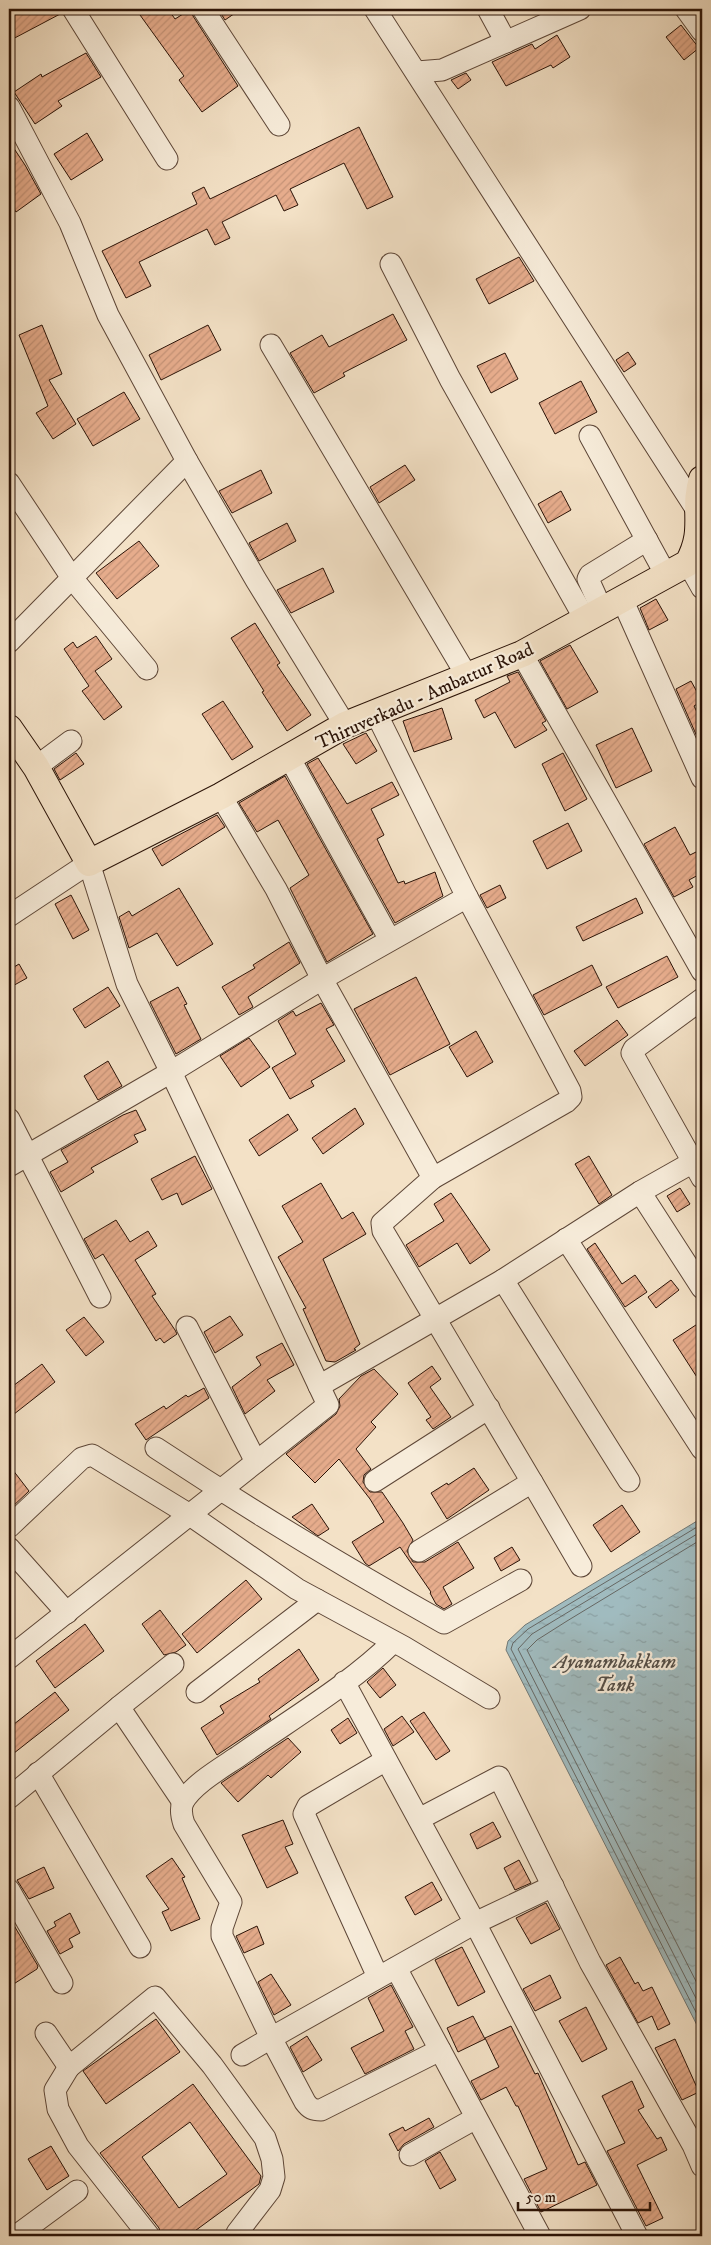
<svg xmlns="http://www.w3.org/2000/svg" width="711" height="2245" viewBox="0 0 711 2245" font-family="'IM FELL DW Pica',serif">
<style>
.water{fill:url(#water-ripples);stroke:#717875}
.lines{fill:none;stroke-linecap:round;stroke-linejoin:round}
.shore{stroke:#666763;stroke-width:1}
.building{fill:url(#building-hatch);stroke:#2b1307;fill-rule:evenodd}
.minor-casing{stroke:#5d4637;stroke-width:23}
.major-casing{stroke:#2b1307;stroke-width:28}
.minor{stroke:#f7ecda;stroke-width:21}
.major{stroke:#f3e1c6;stroke-width:26}
.labels{text-anchor:middle;stroke-width:4.5;stroke-linejoin:round;paint-order:stroke}
.street-label{font-size:19px;fill:#2b1307;stroke:#f7ecda}
.water-label{font-size:20px;font-style:italic;fill:#544e47;stroke:#f7ecda}
</style>
<defs>
<pattern id="water-ripples" width="26" height="14" patternUnits="userSpaceOnUse" patternTransform="scale(1.25)"><rect width="26" height="14" fill="#a0bbbf"/><path d="M2 4q2-2 4 0t4 0M15 11q2-2 4 0t4 0" fill="none" stroke="#8aa0a3"/></pattern>
<pattern id="building-hatch" width="6" height="6" patternUnits="userSpaceOnUse" patternTransform="scale(1.25)"><rect width="6" height="6" fill="#e6ac8c"/><path d="M-1 1l2-2M0 6l6-6M5 7l2-2" fill="none" stroke="#c59377"/></pattern>
</defs>
<rect width="100%" height="100%" fill="#f3e1c6"/>
<filter id="stains"><feTurbulence type="fractalNoise" baseFrequency=".004" numOctaves="4"/><feColorMatrix values="0 0 0 0 .2 0 0 0 0 .09 0 0 0 0 .02 0 0 0 .5 -.17"/></filter>
<radialGradient id="worn" r=".72"><stop offset=".6" stop-color="#630" stop-opacity="0"/><stop offset="1" stop-color="#630" stop-opacity=".3"/></radialGradient>
<!-- water -->
<path class="water" d="M702,1518V2035L506,1650L508,1641L525,1625Z"/>
<g class="lines">
<!-- shore -->
<g class="shore">
<path d="M702,1524L528,1629L513,1643L511,1649L702,2024"/>
<path d="M702,1531L532,1634L518,1649L702,2010"/>
<path d="M702,1539L567,1621L537,1640L527,1650L702,1993"/>
</g>
</g>
<!-- building -->
<g class="building">
<path d="M30,9H61L62,13L9,41V16L19,10L21,14Z"/>
<path d="M149,9H168L175,19L191,9L193,16L238,86L202,112L179,80L184,76L140,15Z"/>
<path d="M218,9H241L225,20Z"/>
<path d="M681,25L699,48L684,60L666,37Z"/>
<path d="M557,35L570,57L553,68L551,65L506,86L492,62L532,44L535,49Z"/>
<path d="M86,53L101,77L58,101L62,106L35,124L14,92L41,74L42,77Z"/>
<path d="M466,73L471,80L458,89L451,80Z"/>
<path d="M359,127L393,197L367,209L344,163L290,189L298,205L284,211L276,195L222,222L230,238L215,245L207,229L139,262L151,286L126,298L102,251L197,204L192,193L204,187L210,199Z"/>
<path d="M87,133L103,160L71,180L54,154Z"/>
<path d="M9,141L25,165L41,194L16,212L9,201Z"/>
<path d="M519,257L534,281L489,304L476,279Z"/>
<path d="M393,314L407,340L343,373L345,376L314,393L290,353L322,335L329,347Z"/>
<path d="M42,325L62,374L49,380L76,424L53,439L36,413L48,406L19,335Z"/>
<path d="M208,325L221,350L161,380L149,355Z"/>
<path d="M628,352L636,364L624,372L616,360Z"/>
<path d="M505,353L518,379L491,393L477,366Z"/>
<path d="M581,381L597,412L555,434L539,403Z"/>
<path d="M124,392L140,419L93,446L77,419Z"/>
<path d="M405,465L415,480L379,503L370,487Z"/>
<path d="M261,470L272,493L232,513L219,491Z"/>
<path d="M561,491L571,510L548,523L538,504Z"/>
<path d="M287,523L296,541L259,561L249,543Z"/>
<path d="M139,541L159,566L117,599L96,573Z"/>
<path d="M323,568L334,592L291,613L277,590Z"/>
<path d="M656,599L668,620L649,630L640,608Z"/>
<path d="M255,623L280,663L277,665L311,715L287,731L262,692L264,691L231,638Z"/>
<path d="M96,636L112,659L95,671L122,707L104,720L82,691L89,686L64,649L73,642L77,648Z"/>
<path d="M570,645L598,692L567,709L540,661Z"/>
<path d="M518,672L546,721L542,723L547,730L515,748L495,712L484,718L475,700L510,682L507,676Z"/>
<path d="M691,681L702,701L694,706L702,722V748L676,689Z"/>
<path d="M223,701L253,747L232,760L202,714Z"/>
<path d="M442,708L452,739L414,752L403,721Z"/>
<path d="M632,728L652,771L616,788L596,745Z"/>
<path d="M366,733L377,751L356,764L343,744Z"/>
<path d="M76,753L84,764L60,780L54,769Z"/>
<path d="M563,753L587,799L565,811L542,764Z"/>
<path d="M318,758L347,804L392,782L399,795L371,809L384,835L377,839L398,883L404,881L405,884L435,872L443,896L395,923L307,764Z"/>
<path d="M285,776L373,934L327,962L290,888L309,875L278,820L257,832L239,803Z"/>
<path d="M217,815L225,827L162,866L152,849Z"/>
<path d="M568,823L582,851L547,869L533,841Z"/>
<path d="M675,827L690,855L702,849V873L689,880L693,887L674,897L644,844Z"/>
<path d="M500,885L506,898L487,908L480,895Z"/>
<path d="M179,888L213,944L177,966L157,933L129,948L119,917L129,911L132,916Z"/>
<path d="M71,895L89,930L73,939L55,904Z"/>
<path d="M636,898L643,913L583,941L576,927Z"/>
<path d="M289,942L300,963L248,997L253,1007L239,1015L222,987L255,968L253,965Z"/>
<path d="M667,956L678,977L618,1008L606,987Z"/>
<path d="M19,964L27,978L9,988V970Z"/>
<path d="M592,965L602,985L544,1015L533,995Z"/>
<path d="M416,977L450,1044L390,1075L354,1009Z"/>
<path d="M108,987L120,1006L85,1028L73,1009Z"/>
<path d="M178,987L187,1004L184,1005L201,1039L176,1054L150,1002Z"/>
<path d="M321,1003L334,1025L326,1029L345,1061L311,1081L314,1086L290,1099L272,1068L296,1054L278,1021L293,1011L296,1016Z"/>
<path d="M617,1020L628,1035L585,1066L574,1051Z"/>
<path d="M476,1031L493,1062L467,1077L449,1047Z"/>
<path d="M249,1038L270,1067L241,1087L220,1056Z"/>
<path d="M108,1061L122,1086L98,1100L84,1076Z"/>
<path d="M355,1108L364,1124L323,1154L312,1138Z"/>
<path d="M136,1110L146,1130L134,1135L138,1142L91,1168L94,1172L61,1192L50,1172L68,1162L61,1150L123,1115Z"/>
<path d="M288,1114L298,1130L259,1156L249,1140Z"/>
<path d="M195,1156L212,1189L182,1205L177,1193L162,1200L151,1179Z"/>
<path d="M589,1156L612,1195L599,1204L575,1164Z"/>
<path d="M321,1183L342,1219L353,1212L366,1234L323,1259L360,1344L354,1349L356,1350L335,1362L326,1361L303,1309L306,1308L278,1257L303,1242L282,1206Z"/>
<path d="M680,1188L690,1204L677,1212L667,1196Z"/>
<path d="M451,1193L490,1250L470,1264L457,1243L419,1267L406,1245L444,1221L434,1204Z"/>
<path d="M116,1220L130,1242L148,1231L157,1246L135,1260L156,1294L152,1296L175,1330L177,1334L164,1343L160,1338L156,1341L103,1254L95,1259L84,1239Z"/>
<path d="M595,1243L622,1284L635,1275L647,1292L625,1307L587,1249Z"/>
<path d="M671,1280L679,1290L656,1308L648,1297Z"/>
<path d="M230,1316L243,1335L215,1353L204,1332Z"/>
<path d="M84,1317L104,1342L86,1356L66,1330Z"/>
<path d="M702,1321V1385L673,1340Z"/>
<path d="M282,1343L294,1365L267,1380L275,1391L245,1414L232,1387L261,1365L256,1357Z"/>
<path d="M42,1364L55,1382L9,1418V1389Z"/>
<path d="M432,1366L441,1379L430,1387L451,1417L433,1429L426,1420L431,1417L408,1383Z"/>
<path d="M374,1369L398,1394L371,1422L376,1427L356,1449L371,1469L364,1475L363,1482L370,1492H382L403,1523L413,1540L407,1551L413,1562H425L458,1542L474,1568L443,1587L452,1604L444,1609L436,1604L430,1593L431,1592L400,1547L369,1566L365,1563L352,1542L384,1522L370,1499L339,1459L315,1483L286,1454L336,1414L340,1406L339,1399L361,1376Z"/>
<path d="M204,1388L209,1398L146,1440L135,1424L164,1406L166,1409L186,1395L188,1397Z"/>
<path d="M9,1465L29,1491L9,1510Z"/>
<path d="M474,1468L489,1490L447,1519L431,1493L447,1483L448,1485Z"/>
<path d="M312,1504L329,1529L318,1536L292,1517Z"/>
<path d="M622,1505L640,1532L611,1552L593,1525Z"/>
<path d="M512,1547L520,1560L501,1571L494,1558Z"/>
<path d="M246,1580L262,1599L197,1653L182,1634Z"/>
<path d="M160,1610L186,1645L176,1652L164,1655L142,1624Z"/>
<path d="M85,1624L104,1651L55,1688L36,1661Z"/>
<path d="M299,1649L319,1680L269,1716L271,1719L217,1755L201,1728L224,1713L220,1706L260,1682L258,1679Z"/>
<path d="M383,1668L396,1685L380,1698L367,1682Z"/>
<path d="M55,1692L69,1710L9,1757V1728Z"/>
<path d="M424,1712L450,1751L436,1760L410,1721Z"/>
<path d="M402,1716L414,1732L393,1746L384,1729Z"/>
<path d="M348,1718L357,1733L340,1744L331,1730Z"/>
<path d="M288,1738L301,1752L271,1778L268,1775L238,1802L221,1783Z"/>
<path d="M283,1820L293,1844L285,1847L298,1873L267,1888L242,1835Z"/>
<path d="M493,1822L501,1837L477,1849L470,1834Z"/>
<path d="M172,1858L185,1877L182,1878L200,1919L171,1931L162,1912L169,1909L146,1876Z"/>
<path d="M519,1860L531,1883L515,1890L504,1868Z"/>
<path d="M44,1867L54,1888L29,1899L17,1880Z"/>
<path d="M432,1882L442,1900L415,1915L405,1897Z"/>
<path d="M546,1903L560,1929L531,1944L516,1918Z"/>
<path d="M70,1913L80,1933L69,1939L73,1947L60,1954L47,1931L56,1926L54,1922Z"/>
<path d="M9,1917L38,1966L37,1969L9,1987Z"/>
<path d="M257,1926L264,1944L244,1953L236,1936Z"/>
<path d="M462,1947L485,1992L458,2006L435,1960Z"/>
<path d="M620,1957L635,1984L638,1982L643,1991L652,1987L670,2024L658,2030L652,2016L638,2023L606,1965Z"/>
<path d="M271,1974L291,2005L274,2015L258,1982Z"/>
<path d="M550,1975L561,1998L535,2011L523,1989Z"/>
<path d="M391,1985L413,2027L405,2031L414,2049L365,2074L351,2048L384,2031L368,1998Z"/>
<path d="M586,2007L607,2049L582,2062L559,2021Z"/>
<path d="M473,2016L485,2039L458,2052L447,2028Z"/>
<path d="M156,2019L180,2052L106,2104L83,2071Z"/>
<path d="M511,2026L535,2074L538,2073L578,2165L585,2162L597,2185L541,2212L524,2179L547,2169L518,2106H516L506,2087L481,2100L471,2081L499,2067L485,2038Z"/>
<path d="M307,2036L322,2060L303,2072L290,2047Z"/>
<path d="M675,2039L699,2092L682,2100L655,2048Z"/>
<path d="M632,2081L644,2107L638,2110L657,2139L661,2137L667,2150L637,2165L663,2218L646,2226L607,2151L625,2143L602,2096Z"/>
<path d="M193,2084L261,2176L259,2184L188,2236H161L159,2228L100,2153ZM190,2122L227,2174L179,2208L142,2157Z"/>
<path d="M429,2118L434,2127L404,2144L398,2151L389,2134L403,2127L405,2131Z"/>
<path d="M51,2146L69,2176L47,2190L28,2159Z"/>
<path d="M440,2152L456,2180L440,2189L425,2161Z"/>
</g>
<g class="lines">
<defs>
<g id="minor">
<path d="M73,9L167,159"/>
<path d="M203,9L279,125"/>
<path d="M375,9L700,515"/>
<path d="M488,9L506,42"/>
<path d="M686,9L702,31"/>
<path d="M417,72L442,70L580,9"/>
<path d="M9,107L70,223L108,315L187,461L9,642"/>
<path d="M391,264L450,379L585,619"/>
<path d="M271,345L467,676"/>
<path d="M590,436L666,575"/>
<path d="M187,461L256,580L345,725"/>
<path d="M9,483L72,578L147,669"/>
<path d="M688,563L702,588"/>
<path d="M622,599L702,778"/>
<path d="M602,610L588,579L590,575L647,540"/>
<path d="M522,654L702,971"/>
<path d="M376,713L467,897L570,1091L571,1097L566,1102L433,1178L382,1223L383,1231L532,1482L419,1551"/>
<path d="M289,757L390,940"/>
<path d="M36,767L71,741"/>
<path d="M221,796L276,889L322,979L433,1178"/>
<path d="M9,916L89,863L127,984L171,1072L328,1405L9,1658"/>
<path d="M702,999L634,1049L632,1053L702,1178"/>
<path d="M9,1119L100,1297"/>
<path d="M9,1166L171,1072L322,979L467,897"/>
<path d="M640,1192L702,1288"/>
<path d="M566,1239L702,1449"/>
<path d="M503,1280L629,1481"/>
<path d="M187,1327L256,1462"/>
<path d="M319,1386L503,1280L640,1192L702,1157"/>
<path d="M156,1448C250,1510 346,1568 444,1623L521,1580"/>
<path d="M375,1481L489,1408"/>
<path d="M532,1482L581,1566"/>
<path d="M9,1527L82,1458L92,1455L190,1515L297,1589L404,1647L489,1698"/>
<path d="M9,1548L67,1613"/>
<path d="M344,1682L475,1923L271,2038L222,1936V1928L231,1902L184,1824C182,1818 180,1809 183,1802C193,1784 223,1767 239,1756C288,1721 351,1684 393,1642"/>
<path d="M197,1692L317,1600"/>
<path d="M119,1707L173,1664"/>
<path d="M38,1773L140,1947"/>
<path d="M9,1798L119,1707L183,1802"/>
<path d="M419,1819L499,1777L590,1962L693,2145L702,2166"/>
<path d="M553,1886L475,1923L637,2236"/>
<path d="M9,1890L62,1983"/>
<path d="M396,1968L540,2236"/>
<path d="M378,1977L304,1814L308,1806L386,1760"/>
<path d="M46,2033L69,2067L155,1997L212,2065L265,2138L272,2159L274,2177L270,2190L237,2233L240,2236"/>
<path d="M242,2055L271,2038L305,2102C310,2109 313,2110 321,2110L440,2050"/>
<path d="M69,2067L55,2090L58,2109L78,2146L149,2236"/>
<path d="M410,2155L476,2118"/>
<path d="M16,2236L77,2191"/>
</g>
<path id="major" d="M9,728L36,767L89,863L221,796L345,725L522,654L688,563C707,529 692,510 702,479"/>
</defs>
<!-- minor casing -->
<use href="#minor" class="minor-casing"/>
<!-- major casing -->
<use href="#major" class="major-casing"/>
<!-- minor -->
<use href="#minor" class="minor"/>
<!-- major -->
<use href="#major" class="major"/>
</g>
<g class="labels">
<!-- street labels -->
<g class="street-label">
<text transform="translate(424 695) rotate(-24)" y="7">Thiruverkadu - Ambattur Road</text>
</g>
<!-- water labels -->
<g class="water-label">
<text x="615" y="1668">Ayanambakkam<tspan x="615" dy="23">Tank</tspan></text>
</g>
</g>
<!-- margin -->
<rect width="711" height="2245" fill="none" stroke="#f3e1c6" stroke-width="30"/>
<rect x="10" y="10" width="691" height="2225" fill="none" stroke="#2b1307" stroke-width="2.5"/>
<rect x="15" y="15" width="681" height="2215" fill="none" stroke="#2b1307"/>
<!-- scale -->
<path d="M518 2202v8h132v-8" fill="none" stroke="#2b1307" stroke-width="2.5"/>
<text x="526" y="2202" font-size="15" fill="#2b1307" stroke="#f7ecda" stroke-width="4" paint-order="stroke">50 m</text>
<rect width="100%" height="100%" filter="url(#stains)"/>
<rect width="100%" height="100%" fill="url(#worn)"/>
</svg>
